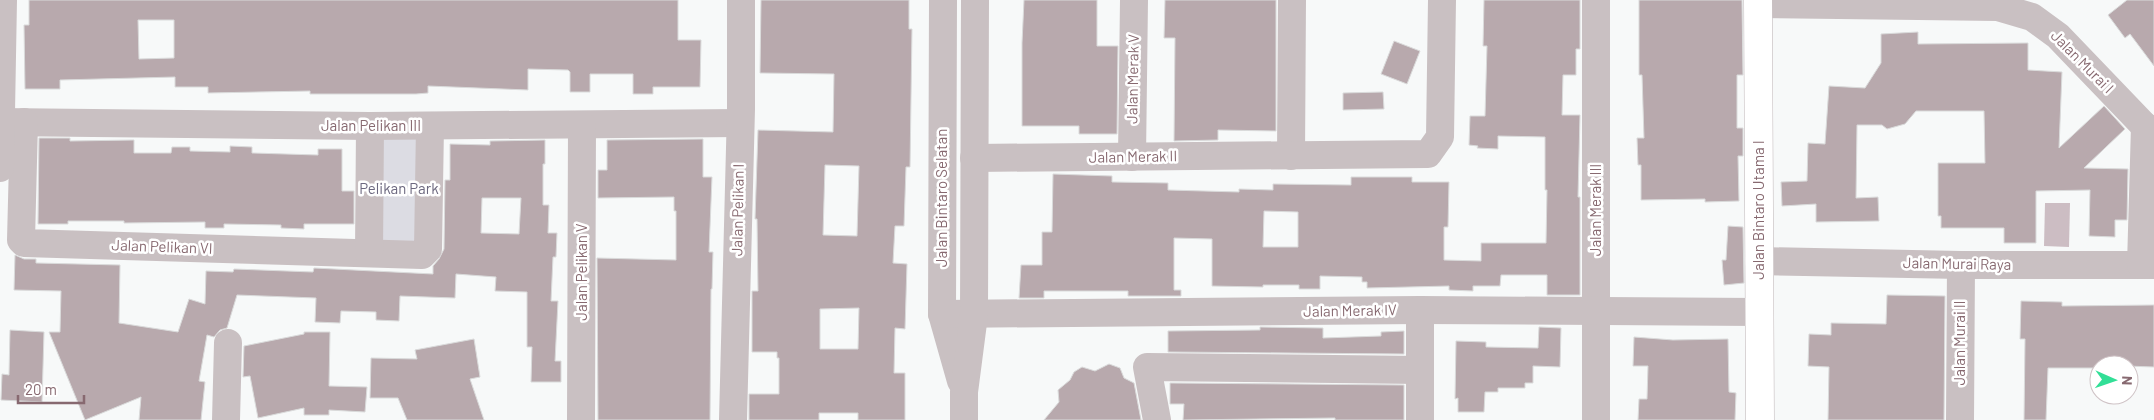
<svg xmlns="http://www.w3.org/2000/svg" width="2154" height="420" viewBox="0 0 2154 420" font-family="Barlow,sans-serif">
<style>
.green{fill:#dcdce3}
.water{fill:#ccbdc3}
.building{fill:#b8a9ad;stroke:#dadbdb;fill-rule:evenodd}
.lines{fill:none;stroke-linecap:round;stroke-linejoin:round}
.major-casing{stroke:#bdb4b6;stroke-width:29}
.minor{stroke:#c9c0c2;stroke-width:28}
.major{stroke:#fff;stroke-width:28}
.labels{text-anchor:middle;stroke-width:5;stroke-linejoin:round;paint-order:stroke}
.street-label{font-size:15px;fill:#876970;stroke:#fff}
.park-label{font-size:15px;fill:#6c687f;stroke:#fff}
</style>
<rect width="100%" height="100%" fill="#f7f9f9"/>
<!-- green -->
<rect class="green" x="377" y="130" width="45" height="118"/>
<!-- water -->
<path class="water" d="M2045,203H2070L2069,247L2044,246Z"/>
<!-- building -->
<g class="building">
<path d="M29,0H678V40H701L700,87H653V94H633V74H590V92H570V72L568,70L528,69V90L428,86V93L416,94H310V91L208,93V87H175V77L60,80V89H25L24,25H29ZM138,20H174V58L139,59Z"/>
<path d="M761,0H909V29H912L910,167H906L904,226H895L893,263L907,264L905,329L895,328L894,373H905V420H858V413H819V420H749V394H779V358H777V352H752V291H758L757,219H755L758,130L833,132L834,74L760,73ZM825,165L859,166L857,236L823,235ZM859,308L858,349H820V309Z"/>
<path d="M1024,0H1097V46H1118L1117,134H1079V126H1022V43Z"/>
<path d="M1165,0H1276V131L1218,130V140L1174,141L1175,38H1164Z"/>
<path d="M1484,0H1580V49H1576V75H1563L1562,115H1580L1578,197H1580V295H1547V275H1501L1500,286H1473V291L1449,290V286L1367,288V282H1362V277L1320,276V289H1299V285H1263V287L1212,286V239L1174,238V290H1181V296H1128V291H1044V298H1019L1021,265H1042V232H1052L1053,174L1112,176V182L1168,183V190L1239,192V189L1273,190V184L1351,185V177H1412V182H1449L1448,227H1444V260L1481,261V243H1546L1547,190H1545V137L1498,136V149L1477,148L1478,146L1469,145L1470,116H1485L1487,46H1483ZM1264,211L1298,212V247H1263Z"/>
<path d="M1639,0H1742L1743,75H1737V128H1743V156H1738L1739,201L1705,202V199L1641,200V165H1638L1637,138H1644L1642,75H1639Z"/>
<path d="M2127,0H2154V66L2130,34L2125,38L2108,15Z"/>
<path d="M1918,32V44L2028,43V70L2062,72L2059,148L2104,106L2125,129L2084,168L2128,169L2127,220H2115V237L2089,236L2090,190L2036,191V243H2004V228H1941V216H1938V163H1985L1984,111H1916L1905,124L1887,129L1882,125H1857L1856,198L1878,197L1879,221L1816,222V204L1782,206L1781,182L1807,181L1808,143L1825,144L1829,86L1865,88L1881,63V34Z"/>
<path d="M1394,41L1420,51L1407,84L1381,74Z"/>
<path d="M1383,92L1384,109L1343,110V93Z"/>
<path d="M39,138H70V141L134,140V153H171L172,147H190V151L230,152V146L252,147V153L318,155V149H342V191H354V224H304V229L281,228V225L224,224V228H205V222L124,223V221H68V224H38Z"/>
<path d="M703,139V177H712L709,252H713L712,289H711L710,420H598L597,258L676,260V211H674V197L598,198V170H607V140Z"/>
<path d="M545,140V164H543V205H549L548,233H557L556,257H553L551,301H558L555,361H561V382H531L532,347H527V292L495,291L496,277L456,274L455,298L400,296L399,321L376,320V312L341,311L340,323L315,322L316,298L237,295L227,328L220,330L214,337L207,335L199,381L205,382L201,420H139L141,397L85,420L49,332H60L61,291L14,290L15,255L24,259H36V263L120,265L119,323L178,332L189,299L205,304L206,271L233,272L234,269L313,272L314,268L433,274V266L439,259L444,249L445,180H450V144L490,145V141ZM482,198H521L519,234L481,233Z"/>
<path d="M1728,226L1743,227L1744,283L1724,285L1722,260H1726Z"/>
<path d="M1887,295L1945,296L1944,420H1828L1829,367L1808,366L1809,334L1831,335V323L1886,324Z"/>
<path d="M2021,301L2062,302V306L2154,305V367L2099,365V368H2048L2046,420H2024L2025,339H2020Z"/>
<path d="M1260,327L1323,328V338L1381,336V332L1404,331V354L1168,352V331L1260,330Z"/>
<path d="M1539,327L1561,328L1560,367L1533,366V383H1525V388H1498V392H1485L1484,412H1458V398L1455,399L1456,341L1486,342V347L1538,348Z"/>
<path d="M10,330L44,332L42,402L1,400L2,374L9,375Z"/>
<path d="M304,332H330L329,386L367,387L365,412L329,410V415H304V408L258,418L250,376L243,377L244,346L304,334Z"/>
<path d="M1634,337L1673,340L1728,339L1729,392L1736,393L1735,420H1638L1639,399H1647L1648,366H1633Z"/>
<path d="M474,339L480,377L470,379L484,420H407L398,398H370L371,358L417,359L415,350Z"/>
<path d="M1109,364L1120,368L1124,378L1134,383L1141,420H1044L1059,402L1058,390L1070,380L1074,372L1082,367L1095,371Z"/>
<path d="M1170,383L1404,385V420H1335V418L1183,420L1184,404H1170Z"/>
</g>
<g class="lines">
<defs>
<path id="major" d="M1758,0L1760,420"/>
</defs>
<!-- major casing -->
<use href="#major" class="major-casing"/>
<!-- minor -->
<g class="minor">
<path d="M943,0L942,314L961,381"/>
<path d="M1596,0V420"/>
<path d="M1758,4L1998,7L2032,17L2058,36L2154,136"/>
<path d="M0,122L370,126L740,123"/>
<path d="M24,122L21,240L24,243L422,255L428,249L430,126"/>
<path d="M1291,156L1292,0"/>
<path d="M1132,157L1134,0"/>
<path d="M974,158L1428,154L1440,137L1442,0"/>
<path d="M0,168L3,0"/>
<path d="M369,253L370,126"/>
<path d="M1759,261L1961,265H2154"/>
<path d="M2141,265L2145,126"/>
<path d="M942,314L1420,310L1759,312"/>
<path d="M226,420L228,343"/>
<path d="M581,420L582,125"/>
<path d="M733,420L741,109V0"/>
<path d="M964,420V392L974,315L975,0"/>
<path d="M1157,420L1147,367L1420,370"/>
<path d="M1420,420V310"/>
<path d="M1960,420L1961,265"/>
</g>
<!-- major -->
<use href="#major" class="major"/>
</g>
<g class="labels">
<!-- street labels -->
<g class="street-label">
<text transform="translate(2082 62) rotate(45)" y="5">Jalan Murai I</text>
<text transform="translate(1133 79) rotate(-89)" y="5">Jalan Merak V</text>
<text x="371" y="131">Jalan Pelikan III</text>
<text transform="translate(1133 157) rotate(-1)" y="5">Jalan Merak II</text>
<text transform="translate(942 198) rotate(-90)" y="5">Jalan Bintaro Selatan</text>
<text transform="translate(738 210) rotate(-89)" y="5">Jalan Pelikan I</text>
<text transform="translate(1596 210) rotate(-90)" y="5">Jalan Merak III</text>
<text transform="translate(1759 210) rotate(-90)" y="5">Jalan Bintaro Utama I</text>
<text transform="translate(162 247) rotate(2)" y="5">Jalan Pelikan VI</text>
<text transform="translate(1957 264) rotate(1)" y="5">Jalan Murai Raya</text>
<text transform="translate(582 272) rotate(-90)" y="5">Jalan Pelikan V</text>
<text transform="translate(1350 311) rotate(-1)" y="5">Jalan Merak IV</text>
<text transform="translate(1960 343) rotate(-90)" y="5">Jalan Murai II</text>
</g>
<!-- park labels -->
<g class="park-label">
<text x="399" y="194">Pelikan Park</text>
</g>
</g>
<!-- north arrow -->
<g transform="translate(2114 380) rotate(92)"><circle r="24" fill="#ffffff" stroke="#cfc3c6"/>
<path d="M0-4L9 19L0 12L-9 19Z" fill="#32df97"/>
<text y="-8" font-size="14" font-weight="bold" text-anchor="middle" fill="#876970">N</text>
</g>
<!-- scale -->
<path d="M18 395v8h66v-8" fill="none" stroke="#876970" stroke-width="2.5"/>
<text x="25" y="395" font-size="15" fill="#876970" stroke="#ffffff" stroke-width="4" paint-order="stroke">20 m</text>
</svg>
